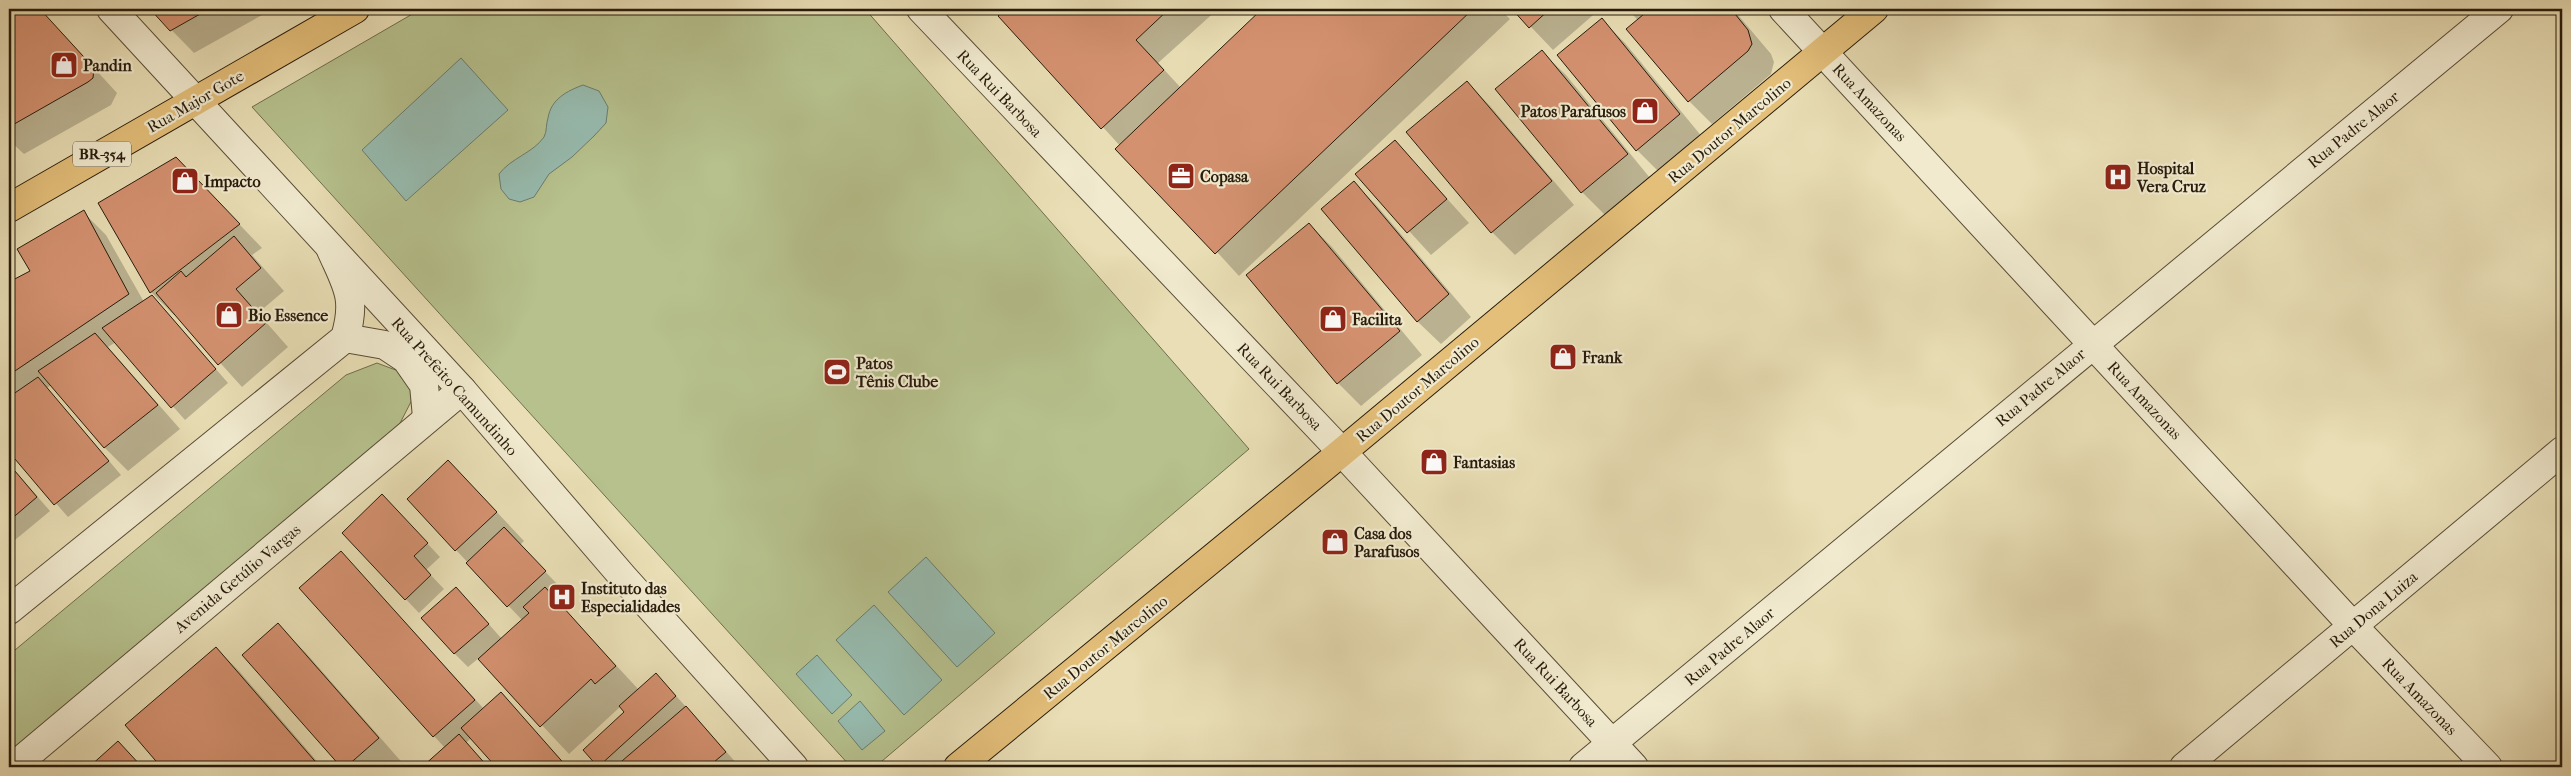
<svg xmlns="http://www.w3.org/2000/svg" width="2571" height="776" viewBox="0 0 2571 776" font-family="'IM FELL French Canon',serif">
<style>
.green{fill:#b6c18d;stroke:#6e6e4c}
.water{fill:#97bcb0;stroke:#6a7c6e}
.shadow{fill:#0003}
.building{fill:#d49170;stroke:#271b0b}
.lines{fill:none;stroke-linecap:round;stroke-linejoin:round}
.minor-casing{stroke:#584c36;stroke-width:30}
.tertiary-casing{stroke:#584c36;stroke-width:30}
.primary-casing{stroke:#271b0b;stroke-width:30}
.minor{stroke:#f1eacf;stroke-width:28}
.tertiary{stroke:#f1eacf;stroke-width:28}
.primary{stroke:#e4bf7a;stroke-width:28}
.labels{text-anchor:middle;stroke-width:4.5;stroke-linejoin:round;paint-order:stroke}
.shield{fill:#f1eacf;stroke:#645946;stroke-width:1}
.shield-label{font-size:15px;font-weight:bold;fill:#271b0b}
.poi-label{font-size:16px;font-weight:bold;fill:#271b0b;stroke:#f1eacf;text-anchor:start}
.street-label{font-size:16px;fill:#271b0b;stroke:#f1eacf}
</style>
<rect width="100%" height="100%" fill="#e9deb5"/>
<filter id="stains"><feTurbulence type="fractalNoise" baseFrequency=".004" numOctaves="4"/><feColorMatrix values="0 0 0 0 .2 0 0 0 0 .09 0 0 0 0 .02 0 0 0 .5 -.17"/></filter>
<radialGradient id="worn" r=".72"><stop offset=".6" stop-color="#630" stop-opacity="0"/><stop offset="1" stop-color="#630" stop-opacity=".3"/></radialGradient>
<!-- green -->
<g class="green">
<path d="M421,9H865L1249,449L875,767H851L252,107Z"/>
<path d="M377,363L401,372L414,396L398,427L9,753V655L346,375Z"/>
</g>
<!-- water -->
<g class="water">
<path d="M461,58L508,110L406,201L362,150Z"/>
<path d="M583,85L599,91L608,107L606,123L594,136L572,157L549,174L534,197L520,202L509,199L501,189L499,174C511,158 533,153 544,137C547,132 546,123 548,118C551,99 567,91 583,85Z"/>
<path d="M926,557L995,633L957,667L888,592Z"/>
<path d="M874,605L942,680L904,715L836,640Z"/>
<path d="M817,655L852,695L832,714L796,674Z"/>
<path d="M860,701L885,731L862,750L838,721Z"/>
</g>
<!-- shadow -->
<g class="shadow">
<path d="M9,9H40L117,93L111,105L24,154L9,140Z"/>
<path d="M151,9H273L194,53Z"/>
<path d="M995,9H1218L1158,63L1181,88L1264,9H1500L1510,19L1239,276Z"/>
<path d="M1514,9H1600L1553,50Z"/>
<path d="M1627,9H1733L1771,54L1774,62L1771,74L1712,124L1689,101L1628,29L1638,20Z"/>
<path d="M1602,20L1625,43L1703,138L1660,173L1637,150Z"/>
<path d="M1542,52L1566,75L1650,178L1605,215L1582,192Z"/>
<path d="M1467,82L1490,106L1574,205L1515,255L1492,232Z"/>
<path d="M1395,141L1469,223L1431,255L1357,174Z"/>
<path d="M199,182L262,248L252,255L284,291L258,313L288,347L242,387L176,314L174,315L151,292Z"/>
<path d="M1354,183L1377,206L1471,317L1441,344L1417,321Z"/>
<path d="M83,212L106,235L144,302L165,310L228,383L185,420L116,342L108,347L180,429L128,471L105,448L51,385L47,388L121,475L68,517L9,450V284L32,272Z"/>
<path d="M1309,224L1332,247L1422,355L1361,406L1338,383L1248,275Z"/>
<path d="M9,464L50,511L9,545Z"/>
<path d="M477,491L524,541L520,545L558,585L549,593L639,690L669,688L740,767H600L584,750L625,712L620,707L569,754L479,658L468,667L455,654L423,618L469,602L502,639L522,620L456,550Z"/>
<path d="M395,509L440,557L426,570L444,589L419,613L343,533Z"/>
<path d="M341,552L484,709L501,694L568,767H497L471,738L466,743L488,767H424L445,748L434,736Z"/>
<path d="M278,625L306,653L406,767H342L244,655Z"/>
<path d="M216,648L239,671L322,767H163L127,725Z"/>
<path d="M118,743L142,767H90Z"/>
</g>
<!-- building -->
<g class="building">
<path d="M9,9H40L94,68L93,78L88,82L9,127Z"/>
<path d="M150,9H209L170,31Z"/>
<path d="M1006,9H1169L1136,40L1164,70L1101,129L998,16Z"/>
<path d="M1262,9H1473L1215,254L1115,149Z"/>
<path d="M1512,9H1550L1529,28Z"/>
<path d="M1650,9H1731L1748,30L1752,44L1748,51L1688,102L1626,29Z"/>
<path d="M1602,18L1680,114L1636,151L1557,55Z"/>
<path d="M1542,50L1628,154L1581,193L1495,89Z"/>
<path d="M1467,81L1552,181L1491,233L1406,132Z"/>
<path d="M1395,140L1447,199L1407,233L1355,174Z"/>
<path d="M176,157L240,224L150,293L98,203Z"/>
<path d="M1354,181L1449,294L1417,322L1321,209Z"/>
<path d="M84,210L129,294L9,375V282L30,271L17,249Z"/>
<path d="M1309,223L1400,331L1337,384L1246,275Z"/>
<path d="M234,236L261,268L236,289L266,323L218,365L156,293L181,271L186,277Z"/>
<path d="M152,295L216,369L171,408L102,328Z"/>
<path d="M95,333L158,405L104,448L38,371Z"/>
<path d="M38,377L109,461L54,505L9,452V397Z"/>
<path d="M448,460L497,512L455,551L407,499Z"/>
<path d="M9,464L37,497L9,521Z"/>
<path d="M382,494L428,543L414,556L431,575L405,600L342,533Z"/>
<path d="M504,527L546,571L507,607L466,563Z"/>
<path d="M341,551L475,700L433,737L299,588Z"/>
<path d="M456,587L489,624L454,654L421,618Z"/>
<path d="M545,587L616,666L595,684L591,679L540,727L478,659L529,613L523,607Z"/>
<path d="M278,623L379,738L346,767H341L242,655Z"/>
<path d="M216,647L320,767H161L125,725Z"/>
<path d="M656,673L676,696L598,767L583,750L624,712L619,706Z"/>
<path d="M501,692L567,767H496L461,728Z"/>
<path d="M686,706L726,752L708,767H615Z"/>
<path d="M459,734L488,767H422Z"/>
<path d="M118,741L142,767H89Z"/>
</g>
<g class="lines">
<defs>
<g id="minor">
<path d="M111,9L462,390L623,577L794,767"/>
<path d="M921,9L1342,452L1634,767"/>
<path d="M1783,9L2353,626L2488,767"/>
<path d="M1583,767L2499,9"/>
</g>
<g id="tertiary">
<path d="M345,338L385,345L406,359L424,385L427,417"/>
<path d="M9,610L345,338C357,298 347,286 331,250"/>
<path d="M13,767L462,390"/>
<path d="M2184,767L2562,451"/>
</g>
<g id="primary">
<path d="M9,208L355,9"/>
<path d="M958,767L1342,452L1874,9"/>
</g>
</defs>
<!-- minor casing -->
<use href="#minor" class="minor-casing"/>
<!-- tertiary casing -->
<use href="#tertiary" class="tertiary-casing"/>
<!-- primary casing -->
<use href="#primary" class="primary-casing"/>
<!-- minor -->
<use href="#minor" class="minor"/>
<!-- tertiary -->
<use href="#tertiary" class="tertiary"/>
<!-- primary -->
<use href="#primary" class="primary"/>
</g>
<!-- icons -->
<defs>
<symbol id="shop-square" viewBox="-11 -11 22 22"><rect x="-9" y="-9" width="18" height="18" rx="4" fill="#8f2418" stroke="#f1eacf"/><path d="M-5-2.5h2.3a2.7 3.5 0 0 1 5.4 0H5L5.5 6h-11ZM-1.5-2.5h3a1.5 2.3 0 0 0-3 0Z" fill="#fff"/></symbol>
<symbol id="office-square" viewBox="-11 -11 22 22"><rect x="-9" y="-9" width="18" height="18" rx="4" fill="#8f2418" stroke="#f1eacf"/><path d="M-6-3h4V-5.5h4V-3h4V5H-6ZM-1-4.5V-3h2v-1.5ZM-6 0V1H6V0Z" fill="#fff"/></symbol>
<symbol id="hospital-square" viewBox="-11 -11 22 22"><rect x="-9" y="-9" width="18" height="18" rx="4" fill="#8f2418" stroke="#f1eacf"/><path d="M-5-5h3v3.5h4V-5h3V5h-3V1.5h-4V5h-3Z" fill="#fff"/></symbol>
<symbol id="stadium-square" viewBox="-11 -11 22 22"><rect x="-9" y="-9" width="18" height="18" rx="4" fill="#8f2418" stroke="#f1eacf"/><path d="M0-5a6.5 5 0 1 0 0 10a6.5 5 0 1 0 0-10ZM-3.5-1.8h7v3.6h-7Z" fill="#fff"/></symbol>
</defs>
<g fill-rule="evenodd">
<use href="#shop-square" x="48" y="49" width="32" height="32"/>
<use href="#shop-square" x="1629" y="95" width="32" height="32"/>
<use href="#office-square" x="1165" y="160" width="32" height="32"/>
<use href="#hospital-square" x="2102" y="161" width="32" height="32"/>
<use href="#shop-square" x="169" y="165" width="32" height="32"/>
<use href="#shop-square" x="213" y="299" width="32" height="32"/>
<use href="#shop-square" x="1317" y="303" width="32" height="32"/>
<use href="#shop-square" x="1547" y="341" width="32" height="32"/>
<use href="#stadium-square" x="821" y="356" width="32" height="32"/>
<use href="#shop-square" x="1418" y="446" width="32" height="32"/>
<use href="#shop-square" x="1319" y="526" width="32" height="32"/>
<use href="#hospital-square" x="546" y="581" width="32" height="32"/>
</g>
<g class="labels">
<!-- shield labels -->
<rect class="shield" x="73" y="141.5" width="58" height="25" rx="4"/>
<g class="shield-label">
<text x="102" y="159">BR-354</text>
</g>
<!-- poi labels -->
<g class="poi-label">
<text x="83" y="71">Pandin</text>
<text x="1626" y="117" text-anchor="end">Patos Parafusos</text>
<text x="2137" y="174">Hospital<tspan x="2137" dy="18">Vera Cruz</tspan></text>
<text x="1200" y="182">Copasa</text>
<text x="204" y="187">Impacto</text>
<text x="248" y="321">Bio Essence</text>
<text x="1352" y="325">Facilita</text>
<text x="1582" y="363">Frank</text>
<text x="856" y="369">Patos<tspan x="856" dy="18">Tênis Clube</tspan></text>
<text x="1453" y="468">Fantasias</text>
<text x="1354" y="539">Casa dos<tspan x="1354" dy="18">Parafusos</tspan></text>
<text x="581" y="594">Instituto das<tspan x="581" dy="18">Especialidades</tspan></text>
</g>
<!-- street labels -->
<g class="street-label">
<text transform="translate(1000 93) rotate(46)" y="6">Rua Rui Barbosa</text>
<text transform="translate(195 101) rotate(-30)" y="6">Rua Major Gote</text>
<text transform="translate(1870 102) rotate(47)" y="6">Rua Amazonas</text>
<text transform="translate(2353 129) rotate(-39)" y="6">Rua Padre Alaor</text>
<text transform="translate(1729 130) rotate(-40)" y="6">Rua Doutor Marcolino</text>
<text transform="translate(455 386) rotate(48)" y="6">Rua Prefeito Camundinho</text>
<text transform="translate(1280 386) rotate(46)" y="6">Rua Rui Barbosa</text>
<text transform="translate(2040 387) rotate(-40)" y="6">Rua Padre Alaor</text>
<text transform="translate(1417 389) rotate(-40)" y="6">Rua Doutor Marcolino</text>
<text transform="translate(2145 400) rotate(47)" y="6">Rua Amazonas</text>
<text transform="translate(237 578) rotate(-40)" y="6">Avenida Getúlio Vargas</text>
<text transform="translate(2373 609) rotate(-40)" y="6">Rua Dona Luiza</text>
<text transform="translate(1729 646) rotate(-40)" y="6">Rua Padre Alaor</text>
<text transform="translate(1105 647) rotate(-39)" y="6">Rua Doutor Marcolino</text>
<text transform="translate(1556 682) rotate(47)" y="6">Rua Rui Barbosa</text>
<text transform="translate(2420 696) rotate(46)" y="6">Rua Amazonas</text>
</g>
</g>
<!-- margin -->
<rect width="2571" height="776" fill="none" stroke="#e9deb5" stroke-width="30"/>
<rect x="10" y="10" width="2551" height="756" fill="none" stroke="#271b0b" stroke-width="2.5"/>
<rect x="15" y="15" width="2541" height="746" fill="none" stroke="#271b0b"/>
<rect width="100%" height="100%" filter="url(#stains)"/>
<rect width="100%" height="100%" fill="url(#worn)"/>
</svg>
